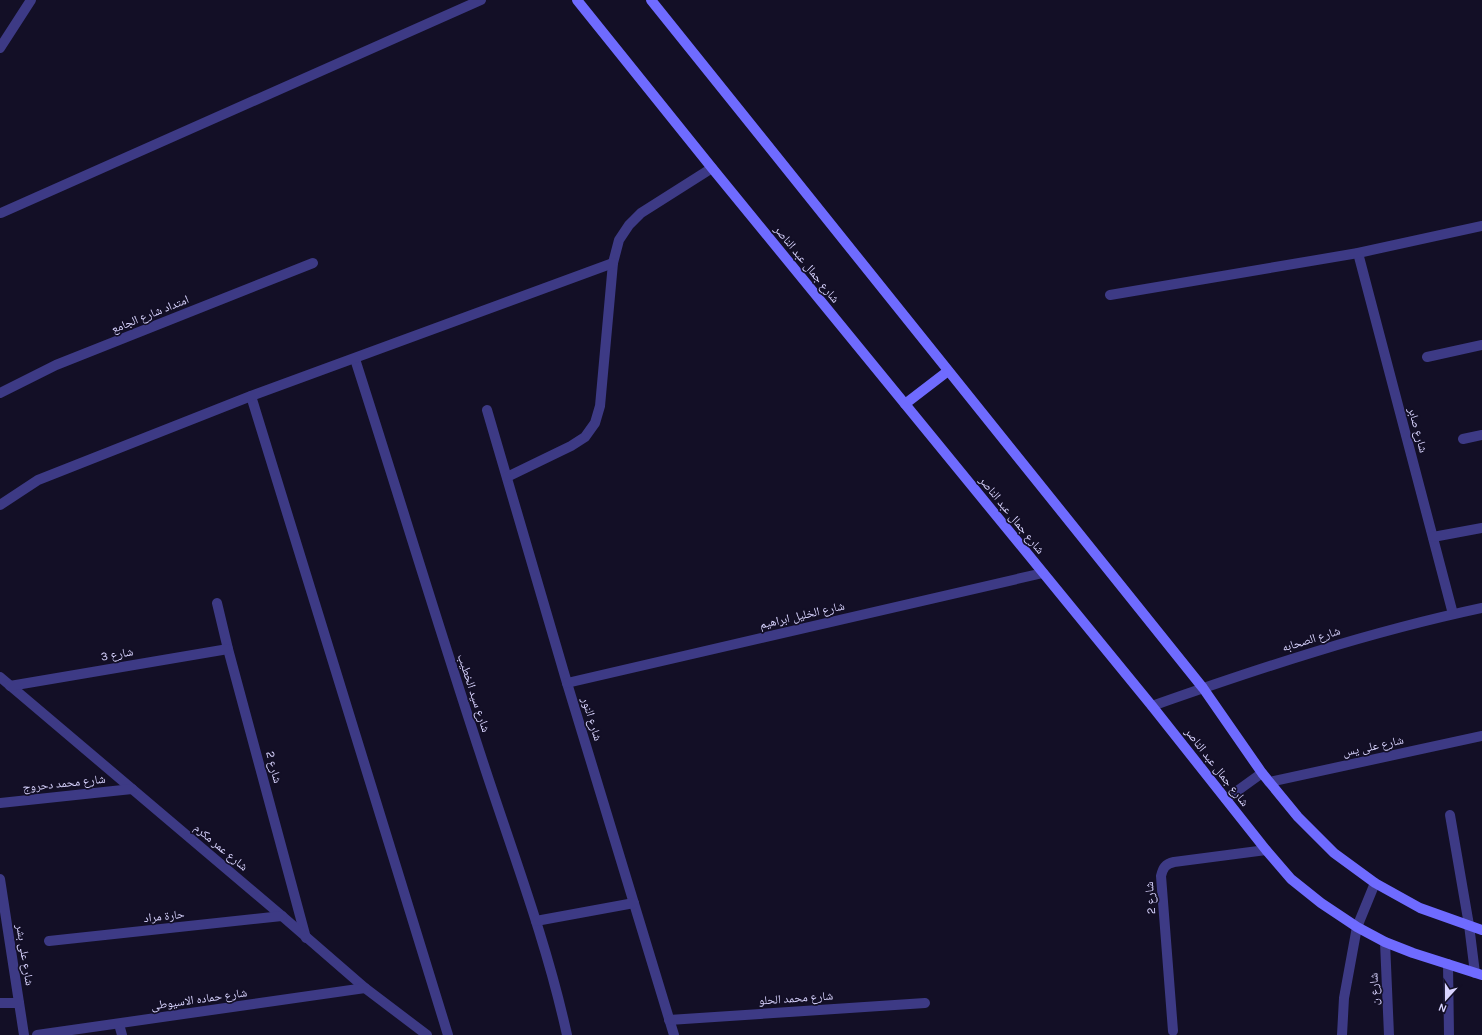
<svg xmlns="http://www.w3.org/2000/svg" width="1482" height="1035" viewBox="0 0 1482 1035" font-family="Karla,'Noto Naskh Arabic',sans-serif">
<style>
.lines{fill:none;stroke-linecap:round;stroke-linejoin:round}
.street{stroke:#3d3a85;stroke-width:10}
.secondary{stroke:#6f6bff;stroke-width:10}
.labels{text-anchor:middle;stroke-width:3.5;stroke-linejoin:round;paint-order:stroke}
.street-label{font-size:12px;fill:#d9d4ff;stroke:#130f26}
</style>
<rect width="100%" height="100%" fill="#130f26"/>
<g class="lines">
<!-- street -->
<g class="street">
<path d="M0,48L31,0"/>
<path d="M1,213L481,0"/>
<path d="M1358,253L1453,614"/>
<path d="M1110,295L1358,253L1482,226"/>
<path d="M1427,357L1482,345"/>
<path d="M355,359C397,490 437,622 480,753C510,846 546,939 567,1035"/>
<path d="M0,393L56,365L313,263"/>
<path d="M251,396L448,1035"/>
<path d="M487,410L567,683L674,1035"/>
<path d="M1463,439L1482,435"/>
<path d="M507,477L571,446L585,437L595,423L600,406L613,263L619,240L629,225L641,213L712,168"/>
<path d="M0,505L38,480L251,396L613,263"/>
<path d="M1433,537L1482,528"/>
<path d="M217,603L228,649L306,938"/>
<path d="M0,677L282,916L365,988L427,1035"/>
<path d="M567,683L1043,573"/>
<path d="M10,686L228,649"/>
<path d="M1152,706C1260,668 1369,632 1482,608"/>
<path d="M1269,782L1482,736"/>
<path d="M1226,799L1262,773"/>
<path d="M0,803L132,789"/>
<path d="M1450,815L1469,925L1475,973"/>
<path d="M0,879L24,1035"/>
<path d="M536,921L634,903"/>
<path d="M49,941L282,916"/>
<path d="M1385,942L1389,1035"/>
<path d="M1448,964L1449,1035"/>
<path d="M0,1003H19"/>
<path d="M669,1020L925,1003"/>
<path d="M119,1024L122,1035"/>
<path d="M1173,1031L1161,876C1163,868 1165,864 1174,862L1266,850"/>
<path d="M37,1035L365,988"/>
<path d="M1342,1035L1344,998L1357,927L1375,883"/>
</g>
<!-- secondary -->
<g class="secondary">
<path d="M577,0L712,168L1152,706L1266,850L1291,879L1321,903L1357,927L1385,942L1413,953L1482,975"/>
<path d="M651,0L1203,688L1262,773L1298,817L1334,853L1375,883L1420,908L1482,930"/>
<path d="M905,404L948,371"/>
</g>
</g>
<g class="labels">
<!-- street labels -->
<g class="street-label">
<text transform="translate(807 264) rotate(51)" y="4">شارع جمال عبد الناصر</text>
<text transform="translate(150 314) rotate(-22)" y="4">امتداد شارع الجامع</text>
<text transform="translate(1418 430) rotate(75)" y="4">شارع صابر</text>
<text transform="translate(1012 515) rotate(51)" y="4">شارع جمال عبد الناصر</text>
<text transform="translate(802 615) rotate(-13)" y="4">شارع الخليل ابراهيم</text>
<text transform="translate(1311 639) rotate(-17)" y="4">شارع الصحابه</text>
<text transform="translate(117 654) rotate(-10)" y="4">شارع 3</text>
<text transform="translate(474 693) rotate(72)" y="4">شارع سيد الخطيب</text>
<text transform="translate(592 719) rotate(73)" y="4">شارع النور</text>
<text transform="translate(1373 746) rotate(-12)" y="4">شارع على يس</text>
<text transform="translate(274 767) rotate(75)" y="4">شارع 2</text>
<text transform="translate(1217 767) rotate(52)" y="4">شارع جمال عبد الناصر</text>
<text transform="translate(64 783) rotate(-6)" y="4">شارع محمد دحروج</text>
<text transform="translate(221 847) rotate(40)" y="4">شارع عمر مكرم</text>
<text transform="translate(1150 898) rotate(-94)" y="4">شارع 2</text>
<text transform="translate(164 916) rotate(-6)" y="4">حارة مراد</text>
<text transform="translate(25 955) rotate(81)" y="4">شارع على بشر</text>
<text transform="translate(1374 989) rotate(-92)" y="4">شارع ن</text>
<text transform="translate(796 998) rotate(-4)" y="4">شارع محمد الحلو</text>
<text transform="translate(199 999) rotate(-8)" y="4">شارع حماده الاسيوطى</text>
</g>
</g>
<!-- north arrow -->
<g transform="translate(1446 999) rotate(201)" stroke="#130f26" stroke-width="3" paint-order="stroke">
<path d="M0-3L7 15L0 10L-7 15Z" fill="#d9d4ff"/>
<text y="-6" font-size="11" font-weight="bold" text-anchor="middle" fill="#d9d4ff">N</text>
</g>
</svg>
